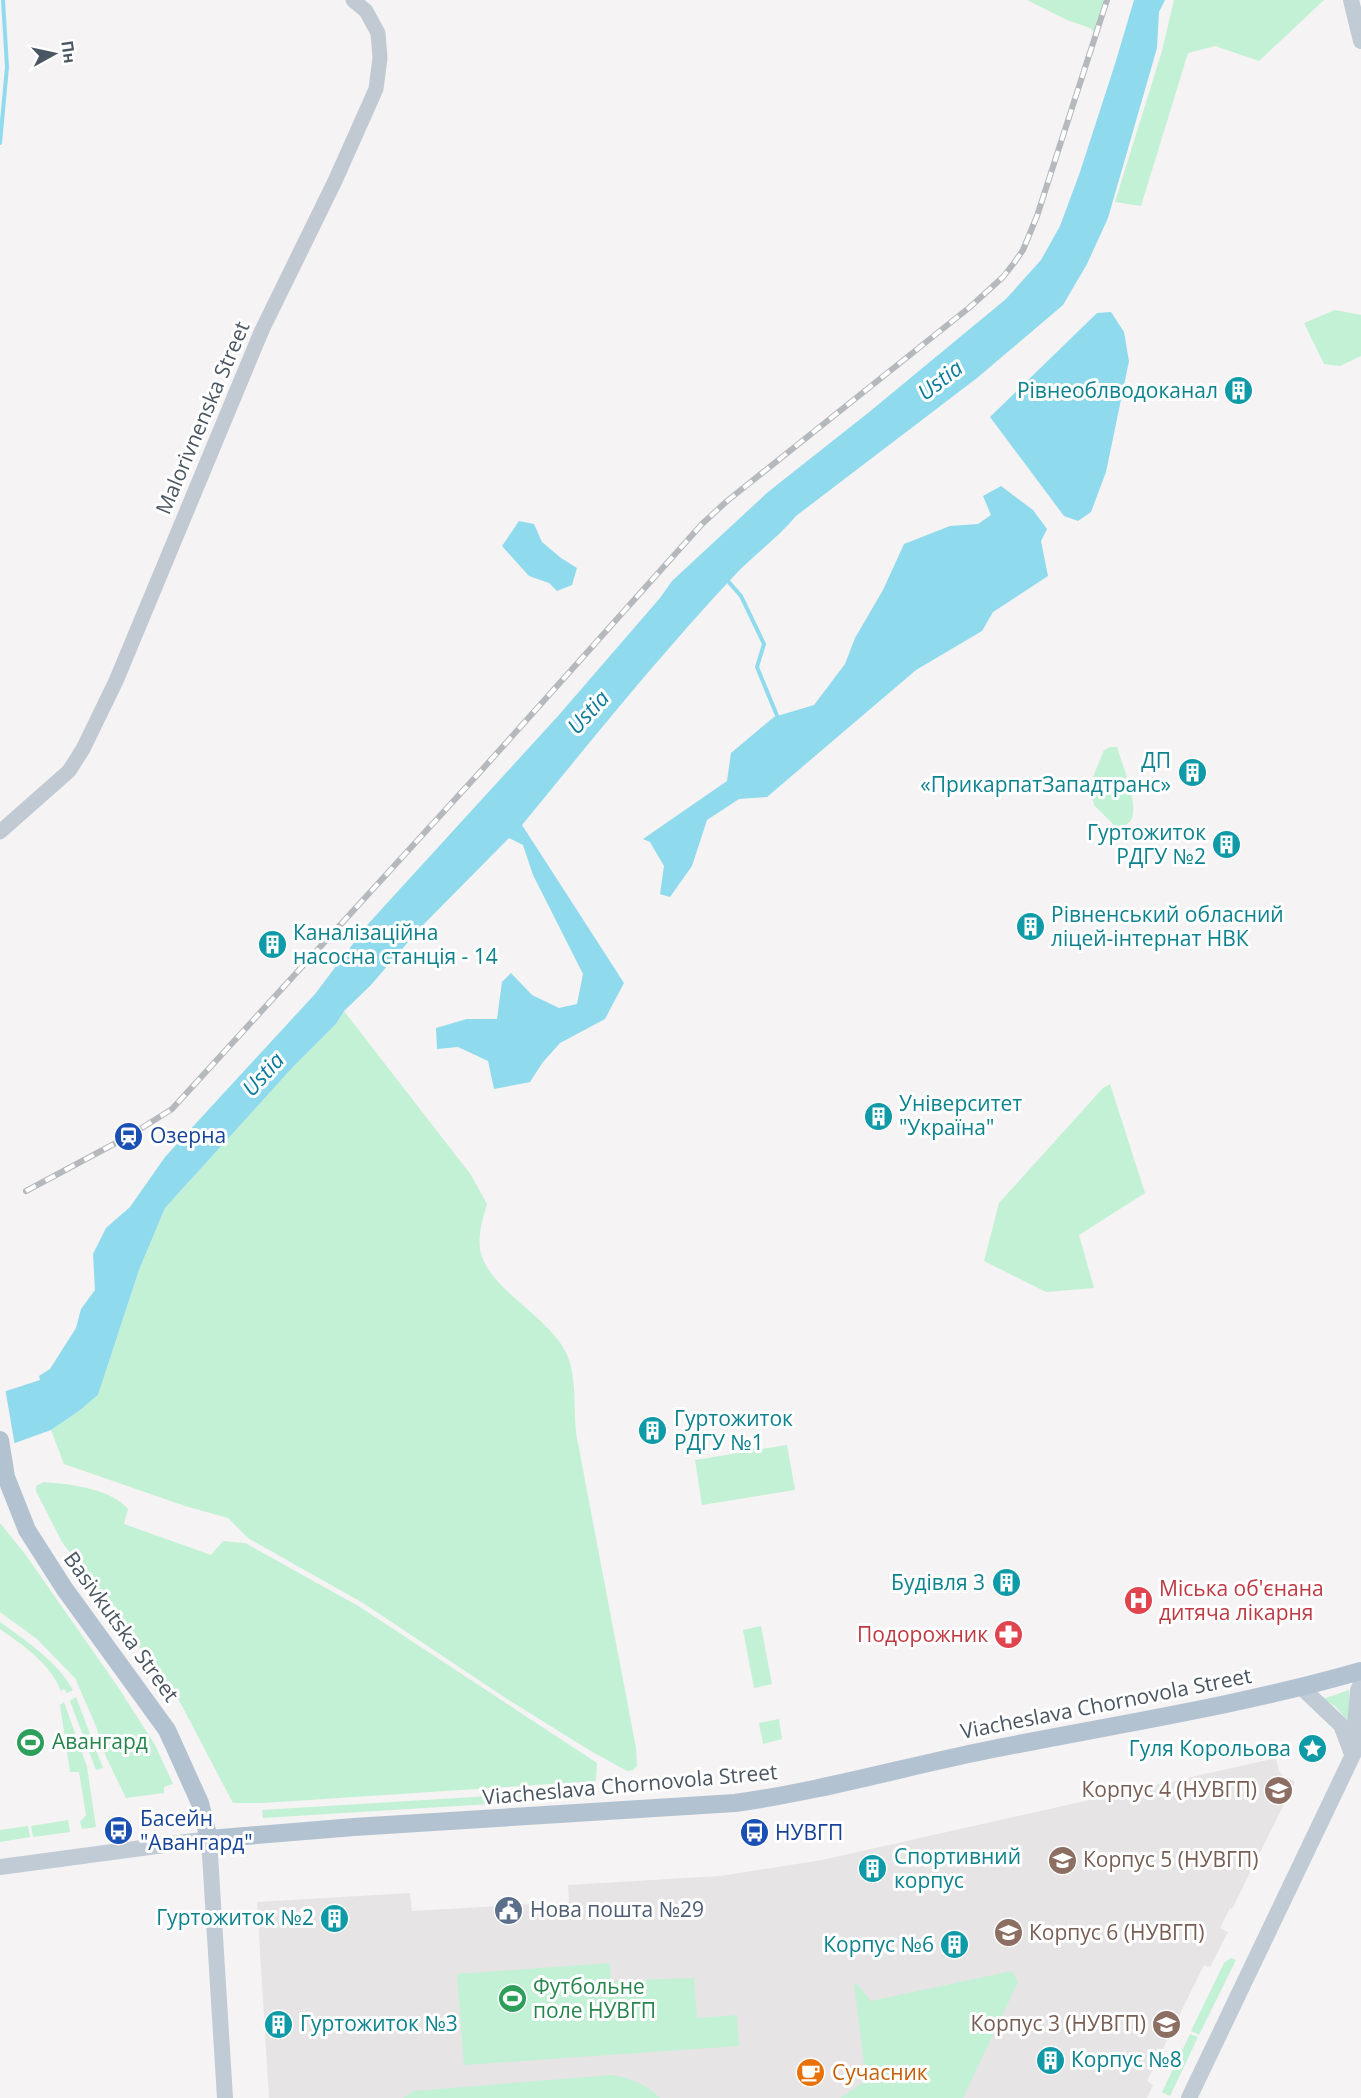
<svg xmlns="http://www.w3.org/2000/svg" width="1361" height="2098" viewBox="0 0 1361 2098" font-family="'Open Sans',sans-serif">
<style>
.education{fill:#e6e4e5}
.green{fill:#c3f1d5}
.water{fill:#90daee}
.pier{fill:#f5f3f3}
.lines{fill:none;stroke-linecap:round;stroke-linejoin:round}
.stream{stroke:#90daee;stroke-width:4}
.tertiary{stroke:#c1cad2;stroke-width:15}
.secondary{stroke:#c1cbd6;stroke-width:16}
.primary{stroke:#b3c2d1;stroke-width:18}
.rail-casing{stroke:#b5b8bd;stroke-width:6}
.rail{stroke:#fff;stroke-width:4;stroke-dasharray:11;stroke-linecap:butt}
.labels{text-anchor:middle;stroke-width:6;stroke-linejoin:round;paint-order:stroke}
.culture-label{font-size:21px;fill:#0d838f;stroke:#fff;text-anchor:end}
.street-label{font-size:21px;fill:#4a5661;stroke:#fff}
.transit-label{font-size:21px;fill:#164399;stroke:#fff;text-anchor:start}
.health-label{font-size:21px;fill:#be3a42;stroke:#fff;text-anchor:start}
.leisure-label{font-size:21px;fill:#27864d;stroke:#fff;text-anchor:start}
.education-label{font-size:21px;fill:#785e54;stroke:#fff;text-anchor:end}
.service-label{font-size:21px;fill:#4e5e75;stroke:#fff;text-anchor:start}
.food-label{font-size:21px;fill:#c56008;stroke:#fff;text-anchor:start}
.water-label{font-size:22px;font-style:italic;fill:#0c7c9b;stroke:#fff}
</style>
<rect width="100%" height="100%" fill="#f5f3f3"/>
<!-- education -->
<path class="education" d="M1276,1758L1279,1771L1283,1776L1295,1782L1232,1909L1230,1908L1220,1928L1228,1932L1210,1967L1204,1965L1147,2081L1153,2085L1147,2098H269L257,1902L410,1893L412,1911L569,1902L568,1885L720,1876L822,1860Z"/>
<!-- green -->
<g class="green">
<path d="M1027,0H1107L1096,34L1090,28L1067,20Z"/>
<path d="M1174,0H1324L1259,61L1215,46L1188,53L1141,206L1115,202L1162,51Z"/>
<path d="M1335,310L1361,315V356L1340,366L1324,364L1304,323Z"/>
<path d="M1110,747H1117C1122,764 1138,803 1132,818C1130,825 1122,826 1116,827L1094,805L1089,787L1104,750Z"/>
<path d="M344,1011L471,1175L487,1204C483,1218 478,1233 480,1249C486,1289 552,1317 568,1357C578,1384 572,1416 578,1443C597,1545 617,1647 636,1748L637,1766L633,1770L627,1771L589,1750L504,1697L363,1603L248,1538L228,1518L185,1506L64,1464L51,1430L79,1411L98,1395L139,1270L165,1208L292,1068L336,1024Z"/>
<path d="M1110,1084L1145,1193L1079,1235L1094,1288L1046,1292L984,1261L999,1203L1103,1088Z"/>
<path d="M787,1445L795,1490L702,1505L695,1460Z"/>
<path d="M44,1482C70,1484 112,1489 128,1509L124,1524L211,1555L223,1541L245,1543L360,1607L597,1763L596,1781L263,1803H233L180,1702L62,1542L36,1491V1486Z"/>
<path d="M0,1523L25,1554L118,1687L155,1745L173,1784L164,1787V1793L126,1798L106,1757L96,1726L75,1678L37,1639L0,1612Z"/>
<path d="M0,1622C26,1641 57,1661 73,1690L67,1693L64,1689L61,1691C50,1663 24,1646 0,1629Z"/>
<path d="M761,1626L772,1684L754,1688L743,1630Z"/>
<path d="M1349,1690V1722L1335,1706L1323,1699Z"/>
<path d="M76,1697L103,1768L96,1770L70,1701Z"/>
<path d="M64,1702L87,1767L96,1827L82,1829L80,1822L86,1815L79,1772H70L60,1705Z"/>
<path d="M779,1719L782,1739L763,1744L759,1723Z"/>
<path d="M585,1790L586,1798L263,1818L262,1810Z"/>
<path d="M68,1820L70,1832L33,1837L31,1826Z"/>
<path d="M28,1826L30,1837L0,1842V1830Z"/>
<path d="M1231,1958L1236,1960L1199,2035L1191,2031L1224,1963Z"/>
<path d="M610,1963L611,1981L694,1978L697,2018L737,2015L739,2046L464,2065L457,1974Z"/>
<path d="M1012,1971L1018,1982L963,2098H840L864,2082V2063L854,1984H857L871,2001Z"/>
<path d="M1190,2034L1198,2037L1170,2096L1162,2092Z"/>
<path d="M611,2075C631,2078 646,2084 660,2098H403L414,2091Z"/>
</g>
<!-- water -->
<g class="water">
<path d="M1134,0H1165L1159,12L1157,48L1108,218L1087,264L1063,305L977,378L796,516C777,539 753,555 733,577C659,656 591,741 522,825L624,983L605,1019L560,1043L543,1062L530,1082L494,1089L488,1061L458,1047L437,1049L436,1028L467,1019H497L502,982L511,973L532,995L559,1008L577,1004L583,974L533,875L523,845L509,838L423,925L370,986L344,1011L336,1024L292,1068L165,1208L139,1270L98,1395L79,1411L51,1430L15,1443L0,1446V1393L40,1380L39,1376L50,1369L76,1328L81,1309L95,1290L93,1254L106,1228L130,1207L165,1157L315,994L368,924L558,716L660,598L672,581L768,492L868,413L1006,299L1041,260L1060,226L1080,172L1115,64Z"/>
<path d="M1111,312L1124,332L1129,361L1106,472L1091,512L1078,521L1064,516L990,417L1097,313Z"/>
<path d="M1001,486L1033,510L1047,529L1041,541L1048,576L993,612L982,631L916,670L767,797L739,799L707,820L692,866L670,897L660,894L664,866L650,842L643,839L727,781L731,753L774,717L814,705L845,664L855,638L883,590L904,544L950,526L978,524L991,515L983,496Z"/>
<path d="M519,521L534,524L542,542L561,558L577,568L572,585L557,591L549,583L529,576L502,546Z"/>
</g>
<!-- pier -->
<path class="pier" d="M5,1388L15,1446L0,1449V1389Z"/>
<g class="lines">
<!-- stream -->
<g class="stream">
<path d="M0,143L7,67L3,0"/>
<path d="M727,580L741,596L764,644L757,667L778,718"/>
</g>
<!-- tertiary -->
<path class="tertiary" d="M0,832L69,771L83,749L116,681L262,330L335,181L376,89L380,58L378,33L366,11L353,0"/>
<!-- secondary -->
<g class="secondary">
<path d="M1351,0L1361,41"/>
<path d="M1302,1688L1341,1725L1352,1754"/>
<path d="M1353,1750L1358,1690L1361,1684"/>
<path d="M0,1867L209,1839L225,2098"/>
<path d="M1189,2098L1361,1738"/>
</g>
<!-- primary -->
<path class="primary" d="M0,1440L6,1477L27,1530L64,1588L167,1730L200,1803L209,1839L354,1827L735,1803C821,1791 904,1767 988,1750C1113,1725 1239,1706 1361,1671"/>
<defs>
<path id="rail" d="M26,1191L129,1136L172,1109L480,772L702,524L727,501L970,307L1003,277L1014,263L1023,250L1037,216L1107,0"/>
</defs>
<!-- rail casing -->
<use href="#rail" class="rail-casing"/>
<!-- rail -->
<use href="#rail" class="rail"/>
</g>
<!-- icons -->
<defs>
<symbol id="building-disc" viewBox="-11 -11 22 22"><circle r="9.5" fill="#0f9aa8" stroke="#fff"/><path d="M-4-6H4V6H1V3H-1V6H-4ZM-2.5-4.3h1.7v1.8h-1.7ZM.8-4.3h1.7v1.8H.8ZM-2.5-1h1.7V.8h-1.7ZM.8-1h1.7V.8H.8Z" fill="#fff"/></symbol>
<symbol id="station-disc" viewBox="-11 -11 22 22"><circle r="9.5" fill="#1a4fb4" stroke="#fff"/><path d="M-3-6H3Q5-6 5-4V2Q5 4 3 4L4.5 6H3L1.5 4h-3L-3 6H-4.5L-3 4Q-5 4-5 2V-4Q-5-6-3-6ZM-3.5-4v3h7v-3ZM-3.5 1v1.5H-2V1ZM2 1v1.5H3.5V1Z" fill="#fff"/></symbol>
<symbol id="hospital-disc" viewBox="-11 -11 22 22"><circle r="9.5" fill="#e0444e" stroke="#fff"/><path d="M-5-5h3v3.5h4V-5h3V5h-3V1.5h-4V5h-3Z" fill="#fff"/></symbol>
<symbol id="pharmacy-disc" viewBox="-11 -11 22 22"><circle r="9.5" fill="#e0444e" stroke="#fff"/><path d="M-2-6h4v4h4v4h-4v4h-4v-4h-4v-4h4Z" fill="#fff"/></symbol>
<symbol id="stadium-disc" viewBox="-11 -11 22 22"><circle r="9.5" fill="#2e9e5b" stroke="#fff"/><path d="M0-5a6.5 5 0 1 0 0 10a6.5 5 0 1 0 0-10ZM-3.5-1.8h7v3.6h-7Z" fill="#fff"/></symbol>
<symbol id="sight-disc" viewBox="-11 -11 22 22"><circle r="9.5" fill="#0f9aa8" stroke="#fff"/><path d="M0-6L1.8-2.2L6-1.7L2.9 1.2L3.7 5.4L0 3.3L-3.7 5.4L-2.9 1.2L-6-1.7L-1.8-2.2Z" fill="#fff"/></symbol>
<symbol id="university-disc" viewBox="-11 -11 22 22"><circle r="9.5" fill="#8d6e63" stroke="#fff"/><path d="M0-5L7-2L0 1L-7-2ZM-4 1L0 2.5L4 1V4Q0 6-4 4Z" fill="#fff"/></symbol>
<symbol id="bus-disc" viewBox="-11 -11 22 22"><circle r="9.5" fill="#1a4fb4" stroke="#fff"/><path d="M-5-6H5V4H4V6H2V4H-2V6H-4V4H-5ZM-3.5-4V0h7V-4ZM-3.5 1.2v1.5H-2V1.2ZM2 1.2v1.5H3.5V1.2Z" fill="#fff"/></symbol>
<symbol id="civic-disc" viewBox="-11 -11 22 22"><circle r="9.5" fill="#5c6f8a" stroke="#fff"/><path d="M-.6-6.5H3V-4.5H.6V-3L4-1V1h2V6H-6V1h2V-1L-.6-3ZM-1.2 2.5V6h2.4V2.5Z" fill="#fff"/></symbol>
<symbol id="cafe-disc" viewBox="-11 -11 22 22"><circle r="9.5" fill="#e8710a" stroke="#fff"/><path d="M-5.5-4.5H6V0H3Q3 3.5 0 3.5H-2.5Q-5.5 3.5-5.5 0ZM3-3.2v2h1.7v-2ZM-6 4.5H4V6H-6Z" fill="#fff"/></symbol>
</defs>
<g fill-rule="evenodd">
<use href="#building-disc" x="1222" y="374" width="33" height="33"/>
<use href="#building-disc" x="1176" y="756" width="33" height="33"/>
<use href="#building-disc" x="1210" y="828" width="33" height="33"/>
<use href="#building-disc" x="1014" y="910" width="33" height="33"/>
<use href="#building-disc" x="256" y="928" width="33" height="33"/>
<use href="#building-disc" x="862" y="1100" width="33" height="33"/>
<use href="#station-disc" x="112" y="1120" width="33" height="33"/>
<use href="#building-disc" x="636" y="1414" width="33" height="33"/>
<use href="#building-disc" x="990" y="1566" width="33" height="33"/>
<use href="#hospital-disc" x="1122" y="1584" width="33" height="33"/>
<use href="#pharmacy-disc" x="992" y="1618" width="33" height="33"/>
<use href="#stadium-disc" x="14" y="1726" width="33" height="33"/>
<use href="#sight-disc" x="1296" y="1732" width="33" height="33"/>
<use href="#university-disc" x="1262" y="1774" width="33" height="33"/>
<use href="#bus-disc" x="102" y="1814" width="33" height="33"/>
<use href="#bus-disc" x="738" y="1816" width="33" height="33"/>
<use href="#university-disc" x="1046" y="1844" width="33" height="33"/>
<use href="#building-disc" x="856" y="1852" width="33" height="33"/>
<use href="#civic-disc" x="492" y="1894" width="33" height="33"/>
<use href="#building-disc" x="318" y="1902" width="33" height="33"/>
<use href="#university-disc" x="992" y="1916" width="33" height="33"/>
<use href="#building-disc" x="938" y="1928" width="33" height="33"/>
<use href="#stadium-disc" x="496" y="1982" width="33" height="33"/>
<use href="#building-disc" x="262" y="2008" width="33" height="33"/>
<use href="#university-disc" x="1150" y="2008" width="33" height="33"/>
<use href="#building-disc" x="1034" y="2044" width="33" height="33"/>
<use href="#cafe-disc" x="794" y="2056" width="33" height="33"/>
</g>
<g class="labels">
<!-- culture labels -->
<g class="culture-label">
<text x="1218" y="398">Рівнеоблводоканал</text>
<text x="1171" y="768">ДП<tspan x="1171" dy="24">«ПрикарпатЗападтранс»</tspan></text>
<text x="1206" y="840">Гуртожиток<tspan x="1206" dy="24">РДГУ №2</tspan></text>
<text x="1051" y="922" text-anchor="start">Рівненський обласний<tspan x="1051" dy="24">ліцей-інтернат НВК</tspan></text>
<text x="293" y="940" text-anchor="start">Каналізаційна<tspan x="293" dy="24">насосна станція - 14</tspan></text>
<text x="899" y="1111" text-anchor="start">Університет<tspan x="899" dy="24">"Україна"</tspan></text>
<text x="674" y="1426" text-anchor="start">Гуртожиток<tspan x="674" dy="24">РДГУ №1</tspan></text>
<text x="985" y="1590">Будівля 3</text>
<text x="1291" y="1756">Гуля Корольова</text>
<text x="894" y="1864" text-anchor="start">Спортивний<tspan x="894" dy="24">корпус</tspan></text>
<text x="314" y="1925">Гуртожиток №2</text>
<text x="934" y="1952">Корпус №6</text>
<text x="300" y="2031" text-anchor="start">Гуртожиток №3</text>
<text x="1071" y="2067" text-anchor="start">Корпус №8</text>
</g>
<!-- street labels -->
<g class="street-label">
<text transform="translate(203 418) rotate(-67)" y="7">Malorivnenska Street</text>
<text transform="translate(121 1627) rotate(54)" y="7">Basivkutska Street</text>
<text transform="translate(1106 1704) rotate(-11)" y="7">Viacheslava Chornovola Street</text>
<text transform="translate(630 1785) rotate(-5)" y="7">Viacheslava Chornovola Street</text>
</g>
<!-- transit labels -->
<g class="transit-label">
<text x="150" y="1143">Озерна</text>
<text x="140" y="1826">Басейн<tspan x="140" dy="24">"Авангард"</tspan></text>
<text x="775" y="1840">НУВГП</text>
</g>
<!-- health labels -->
<g class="health-label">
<text x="1159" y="1596">Міська об'єнана<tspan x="1159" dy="24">дитяча лікарня</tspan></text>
<text x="988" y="1642" text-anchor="end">Подорожник</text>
</g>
<!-- leisure labels -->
<g class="leisure-label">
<text x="52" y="1749">Авангард</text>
<text x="533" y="1994">Футбольне<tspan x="533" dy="24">поле НУВГП</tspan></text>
</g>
<!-- education labels -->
<g class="education-label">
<text x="1257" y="1797">Корпус 4 (НУВГП)</text>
<text x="1083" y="1867" text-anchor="start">Корпус 5 (НУВГП)</text>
<text x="1029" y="1940" text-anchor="start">Корпус 6 (НУВГП)</text>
<text x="1146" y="2031">Корпус 3 (НУВГП)</text>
</g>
<!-- service labels -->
<g class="service-label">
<text x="530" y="1917">Нова пошта №29</text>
</g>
<!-- food labels -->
<g class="food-label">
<text x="832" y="2080">Сучасник</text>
</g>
<!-- water labels -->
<g class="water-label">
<text transform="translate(940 380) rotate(-38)" y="8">Ustia</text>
<text transform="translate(588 712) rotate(-48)" y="8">Ustia</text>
<text transform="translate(263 1074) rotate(-48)" y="8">Ustia</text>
</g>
</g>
<!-- north arrow -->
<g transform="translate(54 54) rotate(82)" stroke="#ffffff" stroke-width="4.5" paint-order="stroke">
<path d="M0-4.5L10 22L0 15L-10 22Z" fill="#4a5661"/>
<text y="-9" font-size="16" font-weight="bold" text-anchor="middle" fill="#4a5661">Пн</text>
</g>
</svg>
